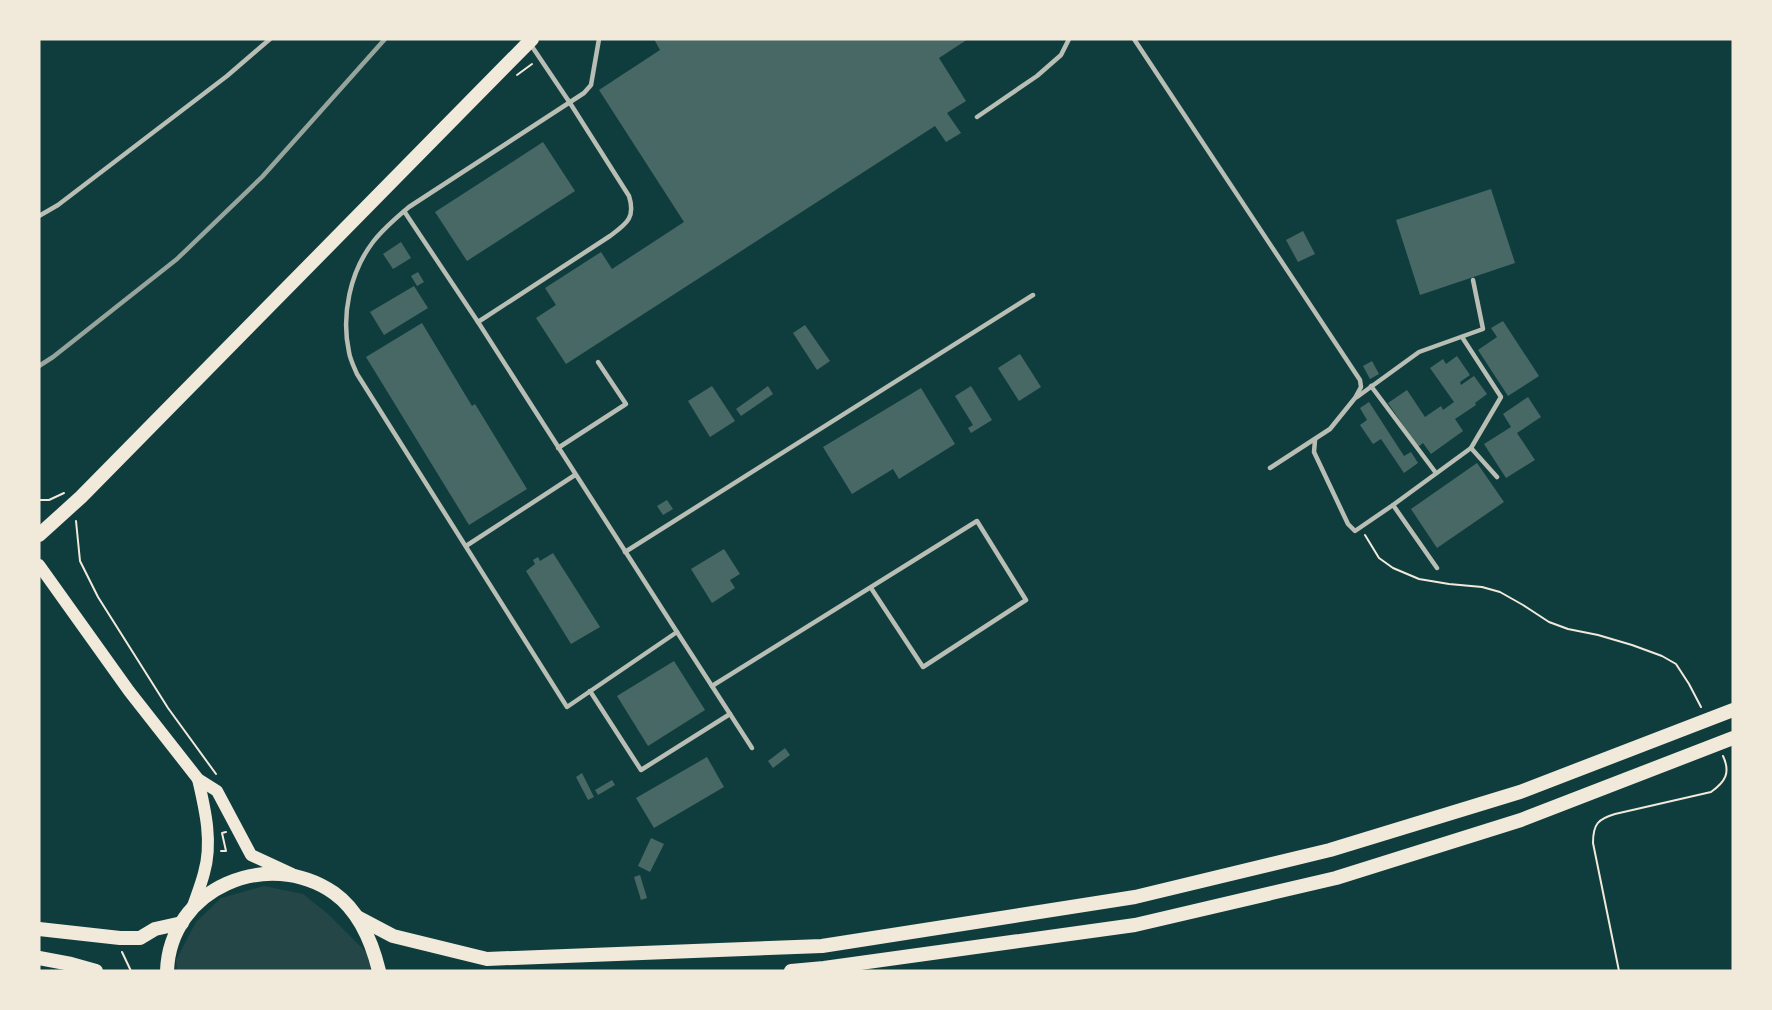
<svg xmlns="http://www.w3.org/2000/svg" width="1772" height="1010" viewBox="0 0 1772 1010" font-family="'PT Serif',serif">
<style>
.green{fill:#244646}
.building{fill:#486865}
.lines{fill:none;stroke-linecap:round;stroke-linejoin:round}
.path{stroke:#f1e9da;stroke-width:2}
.service{stroke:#b8beb3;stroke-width:4.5}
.secondary{stroke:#f1e9da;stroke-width:12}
.primary{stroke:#f1e9da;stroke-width:14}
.rail{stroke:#97a49c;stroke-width:4.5}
</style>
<rect width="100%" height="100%" fill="#0f3d3e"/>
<!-- green -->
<path class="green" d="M264,886L303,894L328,914L370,956V971H177L176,960L196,922L221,898Z"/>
<!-- building -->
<g class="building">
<path d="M654,39H968L939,58L966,101L947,113L961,133L946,142L935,126L566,364L536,318L556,305L545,288L601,252L612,269L684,222L599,90L660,50Z"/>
<path d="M543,142L575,191L467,261L435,212Z"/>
<path d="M1491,189L1515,263L1420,295L1396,220Z"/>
<path d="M1303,231L1315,254L1298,262L1286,240Z"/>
<path d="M401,242L411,258L393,269L383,254Z"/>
<path d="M418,272L424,282L417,286L411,276Z"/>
<path d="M414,286L428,308L384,335L370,312Z"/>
<path d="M1503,321L1539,376L1508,396L1478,350L1497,337L1491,328Z"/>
<path d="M422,323L472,406L475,404L527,489L469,525L366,357Z"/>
<path d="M805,325L830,361L817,370L793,333Z"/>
<path d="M1020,354L1041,387L1019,401L998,368Z"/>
<path d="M1457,356L1470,375L1460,382L1461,385L1474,376L1487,394L1475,403L1476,405L1455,419L1463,431L1431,454L1423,443L1418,447L1388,403L1407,390L1425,417L1441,406L1443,410L1454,402L1430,368L1443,359L1446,364Z"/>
<path d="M1372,361L1379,374L1370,379L1363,366Z"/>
<path d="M712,386L735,421L710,437L688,401Z"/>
<path d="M768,386L773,394L741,416L736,409Z"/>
<path d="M971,386L992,420L971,433L968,428L973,425L955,396Z"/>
<path d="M921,388L955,444L899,479L893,469L852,494L823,447Z"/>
<path d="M1528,397L1541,417L1517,433L1535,460L1506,478L1484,444L1511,427L1503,414Z"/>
<path d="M1369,402L1404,456L1411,452L1418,463L1404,473L1381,439L1373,444L1360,425L1367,420L1360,408Z"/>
<path d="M1477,463L1504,502L1437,548L1411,509Z"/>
<path d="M667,500L673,509L663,515L657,506Z"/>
<path d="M724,549L740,574L730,580L735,588L712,603L691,569Z"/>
<path d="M553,553L600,627L571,644L526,571L535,564L533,560L538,557L540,561Z"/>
<path d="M674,661L705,710L648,746L617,696Z"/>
<path d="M785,748L790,755L773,768L768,761Z"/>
<path d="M707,757L724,787L654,828L636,798Z"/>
<path d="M582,773L594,797L588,800L576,777Z"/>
<path d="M612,780L615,785L598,795L595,790Z"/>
<path d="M651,838L664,844L650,872L638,866Z"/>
<path d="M640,875L647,898L641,900L634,877Z"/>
</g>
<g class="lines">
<!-- path -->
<g class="path">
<path d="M517,75L532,64"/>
<path d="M39,500H49L64,493"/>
<path d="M76,521L80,561L98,597L168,708L216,774"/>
<path d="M1365,535L1379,558L1393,568L1419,579L1449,584L1482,587L1500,592L1523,605L1549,622L1568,629L1598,635L1632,645L1662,656L1676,664L1689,684L1701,707"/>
<path d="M221,851H226L222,833L226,832"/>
<path d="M122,952L131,971"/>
<path d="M1619,971L1593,843C1593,824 1598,819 1615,814L1711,792C1725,782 1731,773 1723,756"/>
</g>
<!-- service -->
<g class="service">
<path d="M1134,39L1360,380L1361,387L1355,398L1330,429L1270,468"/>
<path d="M977,117L1037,76L1061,55L1069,39"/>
<path d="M404,211L478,322L677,632L567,707L357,374C354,367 350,359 349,352C341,315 350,272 373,242C383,229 397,217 409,207L584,93L591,85L599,39"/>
<path d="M39,216L58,205L227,76L270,39"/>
<path d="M478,322L610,236C626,224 636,218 629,196L570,103L531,45"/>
<path d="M1462,337L1501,397L1471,448"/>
<path d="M1371,386L1436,473"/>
<path d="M1357,397L1419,352L1483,329L1473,280"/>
<path d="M1315,440L1314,452L1348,524L1355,531L1393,505L1471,448L1497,477"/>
<path d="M558,448L626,404L598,362"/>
<path d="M1393,505L1437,568"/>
<path d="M466,546L575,475"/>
<path d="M625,552L1033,295"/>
<path d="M677,632L752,748"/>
<path d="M712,686L977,521L1026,600L923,667L871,588"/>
<path d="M590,691L641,770L730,714"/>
</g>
<!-- secondary -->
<g class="secondary">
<path d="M39,565L129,691L198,779L217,791L251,855L292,874"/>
<path d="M192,909C196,897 201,885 204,873C213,842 205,809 198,779"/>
</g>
<!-- primary -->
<g class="primary">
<path d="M39,535L81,497L532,39"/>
<path d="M357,917L393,936L487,959L822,946L1135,897L1330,850L1520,792L1733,710"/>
<path d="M39,929L120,938H140L155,929L182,923"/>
<path d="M39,958L71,964L96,971"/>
<path d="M167,971C170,888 268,847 334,893C359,911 372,942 379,971"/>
<path d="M791,971L824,968L1135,925L1336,878L1521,820L1733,738"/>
</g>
<!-- rail -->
<path class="rail" d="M39,366L53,357L177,259L262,177L385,39"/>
</g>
<!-- border -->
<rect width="1772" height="1010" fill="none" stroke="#f1e9da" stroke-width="81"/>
</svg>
